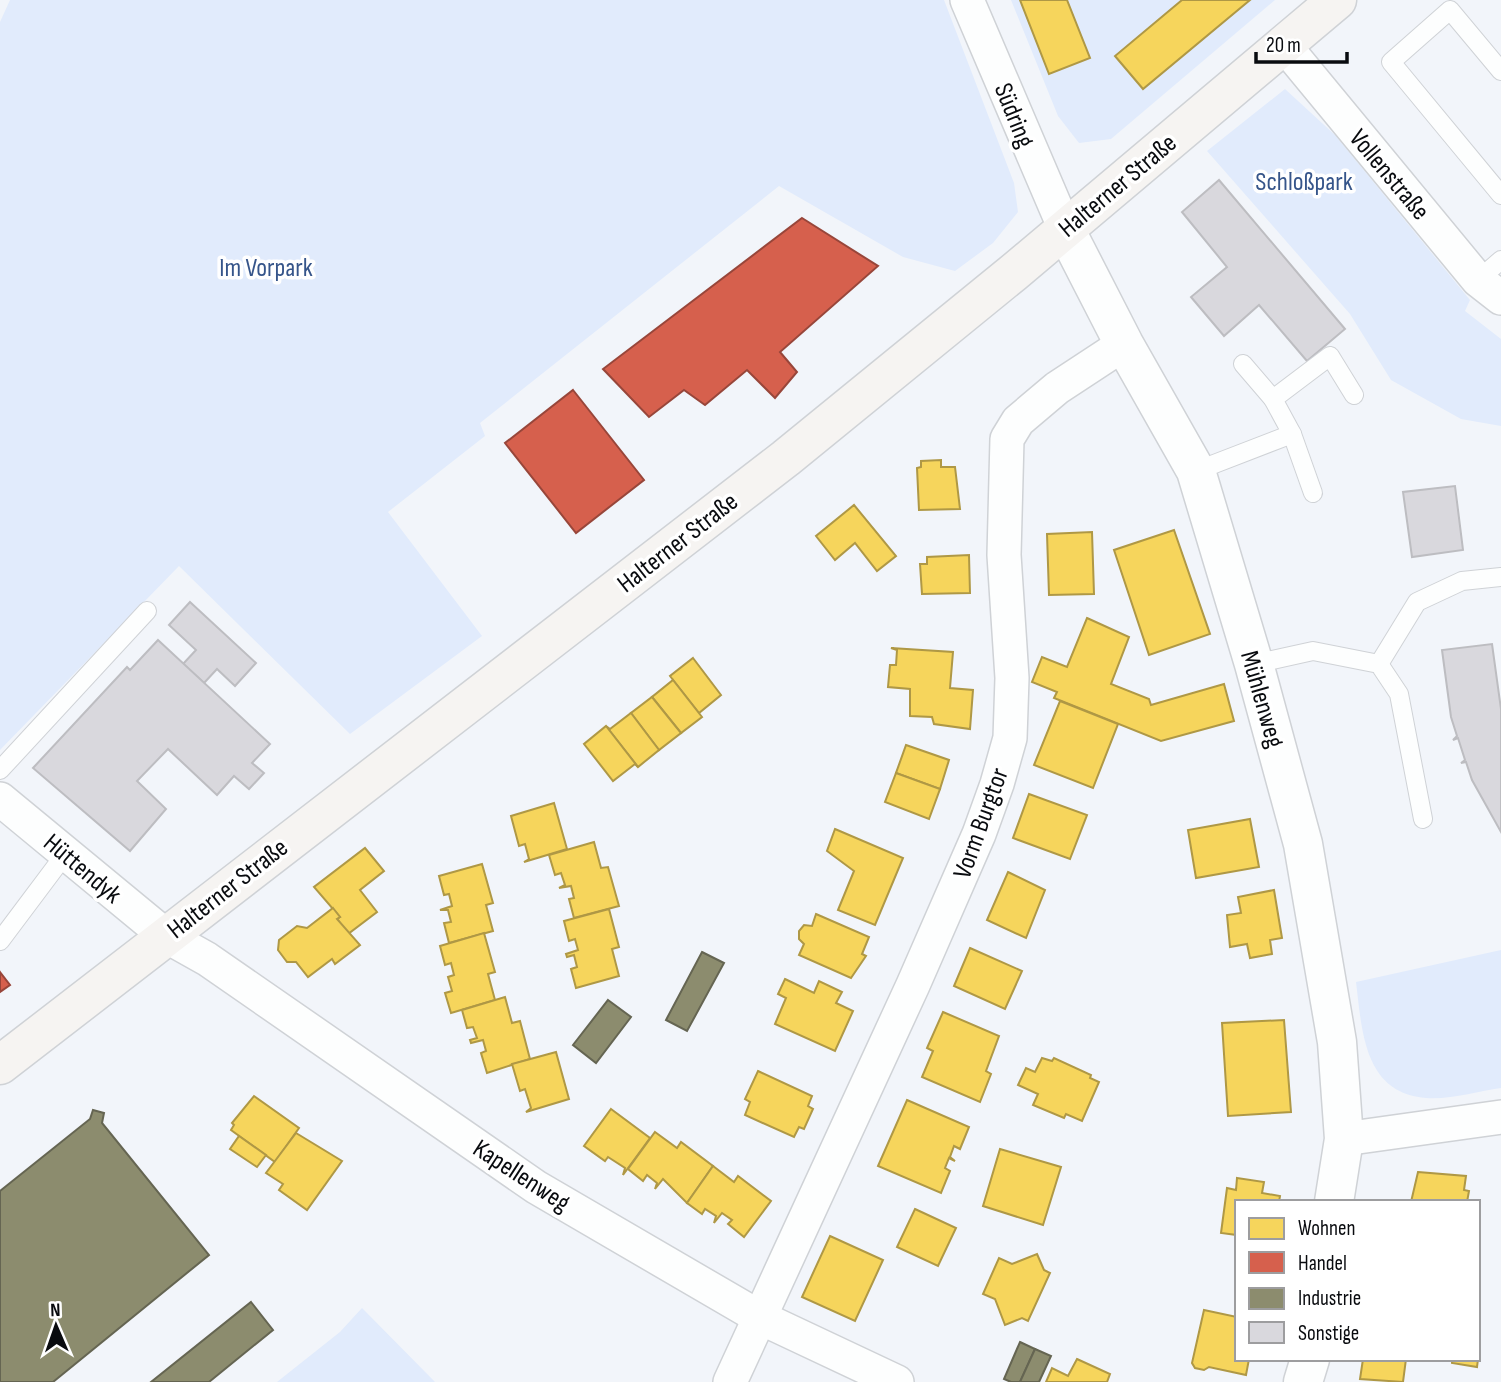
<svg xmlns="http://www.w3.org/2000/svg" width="1501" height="1382" viewBox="0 0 1501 1382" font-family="'Sofia Sans Condensed',sans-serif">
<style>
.green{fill:#e1ebfc}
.homes{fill:#f6d55c;stroke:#af9845;stroke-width:2}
.shops{fill:#d6604d;stroke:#98463a;stroke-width:2}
.industry{fill:#8c8c6e;stroke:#656552;stroke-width:2}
.building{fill:#d9d8dd;stroke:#bdbdc1;stroke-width:2}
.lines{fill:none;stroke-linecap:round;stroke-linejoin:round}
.service-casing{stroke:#cfd2d6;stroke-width:20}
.minor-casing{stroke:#cfd2d6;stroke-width:36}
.tertiary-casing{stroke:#cfd2d6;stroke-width:41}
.secondary-casing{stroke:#cfd2d6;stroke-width:41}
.service{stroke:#fdfefe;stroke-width:18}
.minor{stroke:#fdfefe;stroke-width:33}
.tertiary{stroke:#fdfefe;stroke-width:38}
.secondary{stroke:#f6f4f2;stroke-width:38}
.labels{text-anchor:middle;stroke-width:7;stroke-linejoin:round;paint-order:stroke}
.street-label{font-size:26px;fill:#090b0f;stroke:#fff}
.park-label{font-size:26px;fill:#36558a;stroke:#fff}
</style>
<rect width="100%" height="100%" fill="#f2f5fa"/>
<!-- green -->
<g class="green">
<path d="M10,0H944L1014,183L1018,212L993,243L955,271L903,257L779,186L480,423L485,436L388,512L482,636L350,734L179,566L0,750V22Z"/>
<path d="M1011,0H1275L1111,139L1079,143L1058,116Z"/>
<path d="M1285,89L1335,135L1470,300L1465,311L1501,339V426L1461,419L1391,380L1350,314L1207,151Z"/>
<path d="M1501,950V1088C1478,1091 1450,1100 1426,1098C1364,1093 1362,1031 1356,982Z"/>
<path d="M362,1308L435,1382H277L340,1332Z"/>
</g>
<!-- homes -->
<g class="homes">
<path d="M1020,0H1067L1090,58L1049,74Z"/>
<path d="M1182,0H1250L1143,89L1115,56Z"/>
<path d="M941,460V467H955L960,509L919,510L917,468L921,467V461Z"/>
<path d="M854,505L896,556L877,571L855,543L835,560L816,536Z"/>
<path d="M1174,530L1210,634L1149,655L1114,550Z"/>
<path d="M1092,532L1094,594L1049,595L1047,534Z"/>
<path d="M969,555L970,593L922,594L920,564H927V557Z"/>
<path d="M1087,618L1129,637L1111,684L1149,699L1151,705L1224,684L1234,721L1161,741L1054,698L1057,692L1032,682L1042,657L1067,667Z"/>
<path d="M891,648L953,652L950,688L973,690L970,729L934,724L932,717L910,716V689L888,687L890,665H896L897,650Z"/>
<path d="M693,658L721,695L699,713L670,676Z"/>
<path d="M673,680L702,717L681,733L652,697Z"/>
<path d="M652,697L681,733L659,750L631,713Z"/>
<path d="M1060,701L1118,724L1093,788L1034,765Z"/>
<path d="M631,713L659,750L638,767L606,726L610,729Z"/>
<path d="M606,726L638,767L635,764L613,781L584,744Z"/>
<path d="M906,745L949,760L940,789L896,773Z"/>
<path d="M896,773L940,789L929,819L885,802Z"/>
<path d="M1029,794L1087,815L1070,859L1013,838Z"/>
<path d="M554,803L567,849L524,862L529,859L525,844L519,846L511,816Z"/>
<path d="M1250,819L1259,867L1196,878L1188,830Z"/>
<path d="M835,829L903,858L875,925L838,910L854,871L827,851Z"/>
<path d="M594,842L601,868L608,867L619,906L574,918L569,899L574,898L571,886L559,888L565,885L561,873L555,875L549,855Z"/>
<path d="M365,848L384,871L360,890L377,912L348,934L337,919L340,917L314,887Z"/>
<path d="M482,864L493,903L486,905L493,931L449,943L444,923L451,922L448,910H440L452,906L449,894L444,895L439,876Z"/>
<path d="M1008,872L1045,890L1026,938L987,920Z"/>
<path d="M1274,890L1282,938L1270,940L1272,954L1250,958L1247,944L1230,947L1227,915L1241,913L1238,897Z"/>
<path d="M333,908L340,917L337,919L360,945L335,964L332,959L308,977L296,962H287L278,950L279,940L297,926L307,928Z"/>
<path d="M609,909L619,947L612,949L619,976L576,988L571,969L577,967L574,955L567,957L566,954L578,950L575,939L569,941L564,921Z"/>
<path d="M816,914L869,937L862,954L866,956L851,978L799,955L804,944L799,939V931L804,925L812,926Z"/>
<path d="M484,933L495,972L488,974L495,1000L451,1013L445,993L452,991L448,977L454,975L451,963L445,965L440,946Z"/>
<path d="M970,948L1022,971L1005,1009L954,986Z"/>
<path d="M785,979L814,993L819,981L842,992L836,1003L853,1011L835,1051L775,1024L786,998L778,994Z"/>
<path d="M505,997L512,1023L520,1021L530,1059L487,1073L481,1053L486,1051L483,1040L471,1043L470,1040L477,1038L473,1027L467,1028L462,1010Z"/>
<path d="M943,1012L999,1036L986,1071L991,1074L980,1102L922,1077L933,1051L927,1048Z"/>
<path d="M1284,1020L1291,1112L1228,1116L1222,1023Z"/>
<path d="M556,1052L569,1099L526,1112L531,1108L525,1089L520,1091L512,1064Z"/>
<path d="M1042,1058L1052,1061L1054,1058L1091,1075L1090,1078L1099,1082L1082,1121L1066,1114L1064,1118L1033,1105L1038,1094L1018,1085L1026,1068L1035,1072Z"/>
<path d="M758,1071L812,1096L808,1106L813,1109L804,1129L799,1127L794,1137L745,1115L750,1102L745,1099Z"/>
<path d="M254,1096L299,1128L275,1162L231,1130L234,1125L232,1123Z"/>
<path d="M907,1100L969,1127L960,1149L954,1146L950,1157L955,1161L949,1158L945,1168L950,1171L941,1193L878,1166Z"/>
<path d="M611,1109L650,1138L623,1175L625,1168L608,1157L605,1161L584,1146Z"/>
<path d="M655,1132L677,1148L681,1142L713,1166L687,1203L663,1179L655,1189L657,1183L647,1175L643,1181L628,1169Z"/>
<path d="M296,1133L342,1161L307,1210L279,1190L283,1184L266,1173Z"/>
<path d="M239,1136L266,1155L257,1167L230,1149Z"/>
<path d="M1000,1149L1061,1167L1043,1225L983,1206Z"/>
<path d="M713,1166L734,1182L738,1176L771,1201L744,1237L728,1224L732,1220L722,1213L714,1223L716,1216L705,1209L702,1214L687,1203Z"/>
<path d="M1418,1172L1466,1176L1464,1190L1469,1191L1467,1202H1411Z"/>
<path d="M1237,1178L1264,1182L1262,1193L1280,1196L1279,1202H1237V1235L1221,1233L1227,1188L1236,1190Z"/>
<path d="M915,1209L956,1228L938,1266L897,1247Z"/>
<path d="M830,1236L883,1260L855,1321L802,1297Z"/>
<path d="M1037,1254L1044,1270L1050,1273L1028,1321L1022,1318L1005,1325L995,1299L983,1294L999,1258L1012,1264Z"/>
<path d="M1204,1310L1237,1317V1359H1249L1246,1375L1209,1367L1204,1370L1195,1368L1192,1363Z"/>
<path d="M1077,1359L1110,1374L1107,1382H1046L1052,1368L1068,1376Z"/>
<path d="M1363,1359H1406L1403,1382L1360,1379Z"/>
<path d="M1452,1359H1478L1477,1367L1452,1363Z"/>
</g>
<!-- shops -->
<g class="shops">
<path d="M802,218L878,266L780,352L797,372L775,398L747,370L705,405L684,390L649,417L603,369Z"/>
<path d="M573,390L644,480L576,533L505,443Z"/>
<path d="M0,972L10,985L0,992Z"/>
</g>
<!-- industry -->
<g class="industry">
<path d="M702,952L724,963L687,1031L666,1020Z"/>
<path d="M608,1000L631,1017L596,1063L573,1045Z"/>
<path d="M93,1110L104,1113L102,1123L209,1255L53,1382H0V1191L90,1119Z"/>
<path d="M251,1302L273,1330L209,1382H151Z"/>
<path d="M1020,1342L1035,1349L1020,1382H1011L1004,1379Z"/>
<path d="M1035,1349L1051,1356L1039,1382H1020Z"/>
</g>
<!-- building -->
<g class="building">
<path d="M1219,180L1345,329L1307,361L1259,305L1224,336L1191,297L1227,267L1182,212Z"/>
<path d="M1455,486L1463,550L1412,557L1403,492Z"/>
<path d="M190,602L256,663L235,686L217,669L204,683L183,664L196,650L169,625Z"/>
<path d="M158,640L270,744L252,763L264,773L249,789L234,776L217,795L168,749L137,781L166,809L130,851L33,768L127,667L130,670Z"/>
<path d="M1492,644L1501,709V832L1472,780L1466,762L1461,763L1465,760L1458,738L1453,740L1457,736L1451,717L1442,650Z"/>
</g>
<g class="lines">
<defs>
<g id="service">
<path d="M1501,71L1450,10L1391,62L1501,195"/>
<path d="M1478,280L1501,260"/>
<path d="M1273,399L1330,356L1354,395"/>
<path d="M1292,434L1313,493"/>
<path d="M1196,471L1292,434L1273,399L1243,364"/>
<path d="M1254,664L1313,651L1379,664L1399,694L1423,819"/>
<path d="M1379,664L1417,602L1462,581L1501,577"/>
<path d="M0,770L147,611"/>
<path d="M0,941L66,853"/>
</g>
<g id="minor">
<path d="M967,0L1065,229"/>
<path d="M1284,45L1478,280L1501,298"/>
<path d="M0,799L166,936L207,959L536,1187L759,1317L897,1382"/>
<path d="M1344,1139L1501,1117"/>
<path d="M730,1382L913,985L979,834L997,784L1010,738L1012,678L1004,555L1007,439L1018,421L1057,388L1124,344"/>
</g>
<g id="tertiary">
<path d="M1065,229L1124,344L1196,471L1254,664L1303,844L1337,1042L1344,1139L1334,1202"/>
<path d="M1303,1382L1310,1359"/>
</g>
<path id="secondary" d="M0,1065L786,458L1013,273L1337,0"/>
</defs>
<!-- service casing -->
<use href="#service" class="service-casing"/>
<!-- minor casing -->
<use href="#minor" class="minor-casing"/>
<!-- tertiary casing -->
<use href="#tertiary" class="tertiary-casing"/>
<!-- secondary casing -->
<use href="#secondary" class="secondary-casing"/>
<!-- service -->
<use href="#service" class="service"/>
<!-- minor -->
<use href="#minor" class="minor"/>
<!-- tertiary -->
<use href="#tertiary" class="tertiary"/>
<!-- secondary -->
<use href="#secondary" class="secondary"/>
</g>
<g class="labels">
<!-- street labels -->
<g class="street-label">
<text transform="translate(1015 115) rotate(68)" y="9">Südring</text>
<text transform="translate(1390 174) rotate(50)" y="9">Vollenstraße</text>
<text transform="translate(1117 185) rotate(-40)" y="9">Halterner Straße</text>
<text transform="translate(677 542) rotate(-38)" y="9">Halterner Straße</text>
<text transform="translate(1263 699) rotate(74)" y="9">Mühlenweg</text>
<text transform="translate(980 823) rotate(-70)" y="9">Vorm Burgtor</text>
<text transform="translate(83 868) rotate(40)" y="9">Hüttendyk</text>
<text transform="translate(227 888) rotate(-38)" y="9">Halterner Straße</text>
<text transform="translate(522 1175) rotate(33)" y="9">Kapellenweg</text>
</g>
<!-- park labels -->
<g class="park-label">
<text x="1304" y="190">Schloßpark</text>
<text x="266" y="276">Im Vorpark</text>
</g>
</g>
<!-- legend -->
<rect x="1235" y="1200" width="245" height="161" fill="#ffffff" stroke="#9d9d9f" stroke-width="2"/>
<rect x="1249" y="1218" width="35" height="21" fill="#f6d55c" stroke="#9d9d9f" stroke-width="2"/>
<text x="1298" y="1235" font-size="21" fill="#090b0f">Wohnen</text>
<rect x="1249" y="1252" width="35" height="21" fill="#d6604d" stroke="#9d9d9f" stroke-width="2"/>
<text x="1298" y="1270" font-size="21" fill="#090b0f">Handel</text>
<rect x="1249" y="1288" width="35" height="21" fill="#8c8c6e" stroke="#9d9d9f" stroke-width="2"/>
<text x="1298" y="1305" font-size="21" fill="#090b0f">Industrie</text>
<rect x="1249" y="1322" width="35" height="21" fill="#d9d8dd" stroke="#9d9d9f" stroke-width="2"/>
<text x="1298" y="1340" font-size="21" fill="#090b0f">Sonstige</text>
<!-- north arrow -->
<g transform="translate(56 1326) rotate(358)" stroke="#ffffff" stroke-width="5" paint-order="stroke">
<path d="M0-5L12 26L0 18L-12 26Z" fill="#090b0f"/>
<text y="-10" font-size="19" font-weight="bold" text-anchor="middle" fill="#090b0f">N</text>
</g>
<!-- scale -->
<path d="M1256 52v10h91v-10" fill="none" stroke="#090b0f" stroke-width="3.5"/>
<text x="1266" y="52" font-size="21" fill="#090b0f" stroke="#ffffff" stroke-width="5" paint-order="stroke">20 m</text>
</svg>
